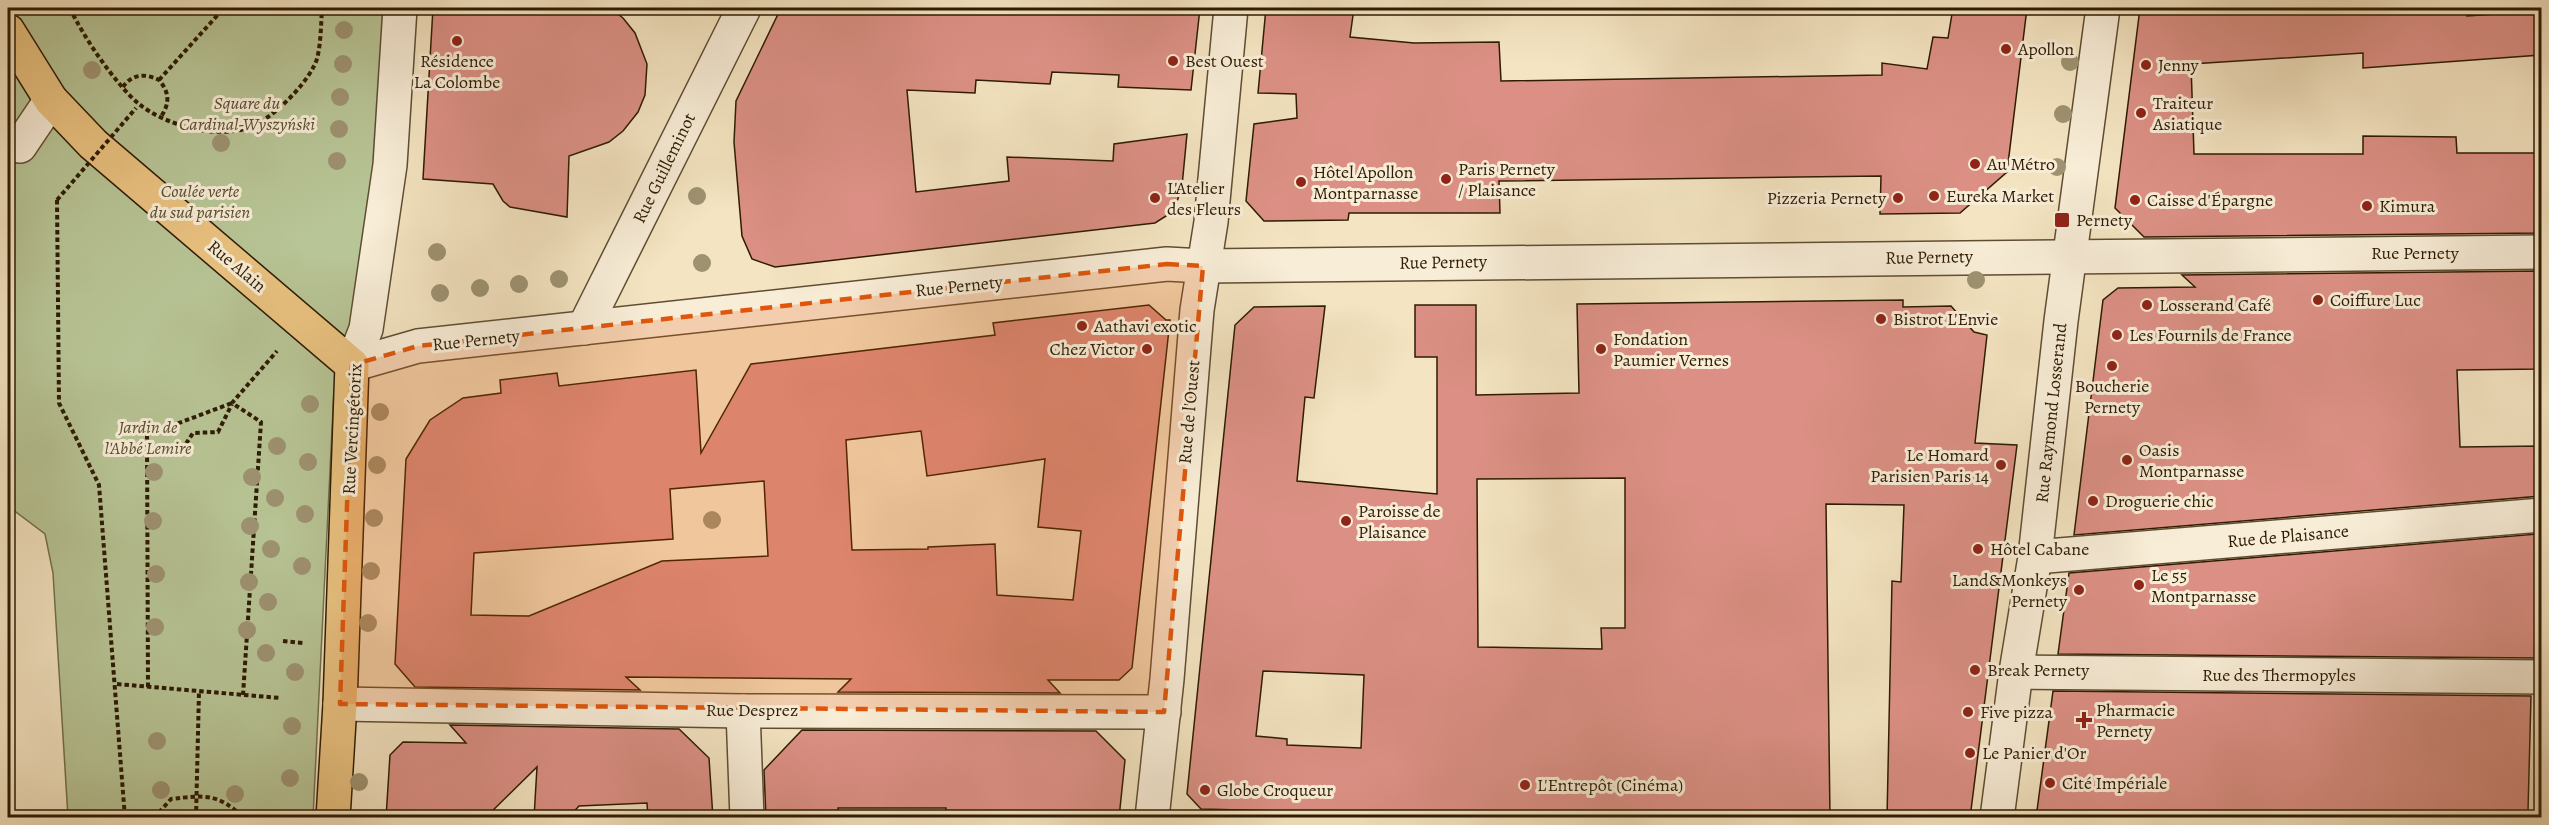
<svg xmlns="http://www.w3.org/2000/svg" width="2549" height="825" viewBox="0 0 2549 825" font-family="Alegreya,serif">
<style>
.green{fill:#b8c596;stroke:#72704c;stroke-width:1.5}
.building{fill:#dc9085;stroke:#2d1b03;stroke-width:1.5;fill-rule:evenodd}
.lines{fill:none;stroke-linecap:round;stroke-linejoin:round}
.minor-casing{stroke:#5f4d32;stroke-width:36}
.major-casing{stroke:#2d1b03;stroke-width:36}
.path{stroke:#2d1b03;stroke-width:4;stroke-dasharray:4.5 3;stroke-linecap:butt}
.minor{stroke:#f8edd7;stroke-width:33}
.major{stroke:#eac280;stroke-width:33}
.path-bridge{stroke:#2d1b03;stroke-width:4;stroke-dasharray:4.5 3;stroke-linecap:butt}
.tree{fill:#9e9271}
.marked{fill:#df560c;fill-opacity:0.2;stroke:#df560c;stroke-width:4.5;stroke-dasharray:12 8;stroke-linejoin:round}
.poi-dot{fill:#8f2418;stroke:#f8edd7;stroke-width:2}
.labels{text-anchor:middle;stroke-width:6;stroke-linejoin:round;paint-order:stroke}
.poi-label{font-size:18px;fill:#2d1b03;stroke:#f8edd7;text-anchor:start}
.park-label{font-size:18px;font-style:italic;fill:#574e2f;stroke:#f8edd7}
.street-label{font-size:18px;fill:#2d1b03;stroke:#f8edd7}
</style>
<rect width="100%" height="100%" fill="#f4e4c1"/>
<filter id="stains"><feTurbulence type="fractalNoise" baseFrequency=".00333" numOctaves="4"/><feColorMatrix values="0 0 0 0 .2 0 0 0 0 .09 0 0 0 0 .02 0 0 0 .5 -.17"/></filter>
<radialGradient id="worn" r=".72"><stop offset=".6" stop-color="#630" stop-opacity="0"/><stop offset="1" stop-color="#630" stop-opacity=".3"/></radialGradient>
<!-- green -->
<path class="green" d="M8,8H414L377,353L334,389L313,817H68L53,573L45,534L8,506L14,379L8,345Z"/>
<!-- building -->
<g class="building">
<path d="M433,8H610L623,18L635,33L647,64L645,95L638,112L623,131L609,142L569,156L567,217L510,207L503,201L493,184L423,179Z"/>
<path d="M781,8H1200L1191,90L1118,87L1119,75L1052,72L1050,84L976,80L975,93L907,90L916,192L1009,181L1007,157L1113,161L1114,144L1187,134L1182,186L1174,211L1155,223L775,267L752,259L742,236L734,142L736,101Z"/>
<path d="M1266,8H1354L1350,37L1414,43L1499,42L1501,81L1882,75V63L1927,69L1933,37L1948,38L1953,8H2027L2007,172L1960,213L1880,214L1881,176L1499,181L1500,213H1349L1348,220L1264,221L1246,201L1254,124L1297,118L1296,94L1258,93Z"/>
<path d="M2140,8H2466L2467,16L2541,11V55L2363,68V53L2191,64L2194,154H2363V136L2456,137L2457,153H2541V233L2144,237L2115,208Z"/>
<path d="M2541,271V369L2457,370L2460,447L2541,446V496L2074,535L2103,300L2118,288L2195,287L2182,275Z"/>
<path d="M1903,300V307L1951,306L1974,332L1987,335L1975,443L2017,445L1970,818H1887L1892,581L1901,582L1904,505L1826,504L1830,818H1627L1483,813V816L1201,809L1187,794L1235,325L1254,307L1325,306L1314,398L1305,397L1297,481L1437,494V357H1415V305H1476V395L1579,393L1577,304ZM1625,478V628H1601L1602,649L1478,647L1477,479ZM1263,671L1364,675L1361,748L1287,745V739L1256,736Z"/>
<path d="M1149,305L1166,320H1170L1132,668L1119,680H1048L1060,693L838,692L851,679L626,677L640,690L415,687L395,664L406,459L430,420L463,398L501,393L500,380L557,373L559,386L696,370L701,453L751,364L995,335L993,323ZM921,431L927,476L1045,459L1038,527L1081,531L1073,600L997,595L995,544L928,547V549L852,550L846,440ZM764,481L768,556L662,561L529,616L471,615L474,553L673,539L670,489Z"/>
<path d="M2537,534L2541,588V658L2058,654L2069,573Z"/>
<path d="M2053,691L2531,696L2528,811H2437L2436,818H2036Z"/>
<path d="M450,725L679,729L709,758L713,818H648L647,803L579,806L568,818H534L537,767L485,818H386L390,755L403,742L466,743Z"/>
<path d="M802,730L1096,731L1125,760L1119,818L946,817V808H838L839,818H766L764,770Z"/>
</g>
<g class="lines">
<defs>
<g id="minor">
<path d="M20,146L51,100"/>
<path d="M584,328L744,8"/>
<path d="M352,365L418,346L1167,264L1203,266L2542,252"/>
<path d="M352,365L366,329L390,165L400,8"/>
<path d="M2035,557L2542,515"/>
<path d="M2016,672L2542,677"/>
<path d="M340,704L743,711L1164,712"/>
<path d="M743,711L747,818"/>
<path d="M1152,818L1167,679L1197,310L1211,222L1231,8"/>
<path d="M1997,818L2016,672L2035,557L2061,321L2103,8"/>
</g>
<path id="major" d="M8,31L51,100L93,144L352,365L340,704L333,818"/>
</defs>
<!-- minor casing -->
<use href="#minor" class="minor-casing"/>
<!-- major casing -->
<use href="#major" class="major-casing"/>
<!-- path -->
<g class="path">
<path d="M70,8C82,35 116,85 139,104C165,125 215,139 248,128C271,120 303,88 314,66C321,55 321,22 322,8"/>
<path d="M159,80L224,8"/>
<path d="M123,87C132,74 145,73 159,80C170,93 170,104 160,118"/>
<path d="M57,200L59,403L99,485L125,818"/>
<path d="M182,450L193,433L218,432L232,404"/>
<path d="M283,641L303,643"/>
<path d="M117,684L280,698"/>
<path d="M148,687L147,435L232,403"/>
<path d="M243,695L261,422L232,403L277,351"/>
<path d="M154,818L171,799C205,795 218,793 244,818"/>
<path d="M196,818L199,691"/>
</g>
<!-- minor -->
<use href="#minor" class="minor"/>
<!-- major -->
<use href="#major" class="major"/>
<!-- path-bridge -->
<path class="path-bridge" d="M57,200L136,108"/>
</g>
<!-- trees -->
<g class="tree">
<circle cx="344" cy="30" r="9"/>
<circle cx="2070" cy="62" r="9"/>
<circle cx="343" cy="64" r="9"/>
<circle cx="92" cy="70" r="9"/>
<circle cx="340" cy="97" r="9"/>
<circle cx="2063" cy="114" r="9"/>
<circle cx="339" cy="129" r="9"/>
<circle cx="221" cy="143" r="9"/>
<circle cx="337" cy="161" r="9"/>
<circle cx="2057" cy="167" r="9"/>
<circle cx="697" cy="196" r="9"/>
<circle cx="437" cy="252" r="9"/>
<circle cx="702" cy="263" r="9"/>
<circle cx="559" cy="279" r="9"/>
<circle cx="1976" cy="280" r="9"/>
<circle cx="519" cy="284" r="9"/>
<circle cx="480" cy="288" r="9"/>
<circle cx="440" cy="293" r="9"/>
<circle cx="310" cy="404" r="9"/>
<circle cx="380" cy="412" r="9"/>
<circle cx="277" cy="446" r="9"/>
<circle cx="308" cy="462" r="9"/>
<circle cx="377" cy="465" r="9"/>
<circle cx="154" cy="472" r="9"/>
<circle cx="252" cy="477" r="9"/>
<circle cx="275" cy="498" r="9"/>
<circle cx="305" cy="514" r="9"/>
<circle cx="374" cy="518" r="9"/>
<circle cx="712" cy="520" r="9"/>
<circle cx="153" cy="521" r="9"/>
<circle cx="250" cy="526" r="9"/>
<circle cx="271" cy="549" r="9"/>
<circle cx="302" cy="566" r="9"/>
<circle cx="371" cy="571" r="9"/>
<circle cx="156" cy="574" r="9"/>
<circle cx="249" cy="582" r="9"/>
<circle cx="268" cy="602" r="9"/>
<circle cx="368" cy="623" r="9"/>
<circle cx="155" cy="627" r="9"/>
<circle cx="247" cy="630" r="9"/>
<circle cx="266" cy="653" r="9"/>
<circle cx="295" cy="672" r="9"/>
<circle cx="292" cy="726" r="9"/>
<circle cx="157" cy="741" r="9"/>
<circle cx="290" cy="778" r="9"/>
<circle cx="359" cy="782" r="9"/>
<circle cx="161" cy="790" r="9"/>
<circle cx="235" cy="794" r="9"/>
</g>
<!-- marked area -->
<path class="marked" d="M1167,264L1203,266L1164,712L340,704L352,365L418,346Z"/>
<!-- markers -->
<g class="poi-dot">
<circle cx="457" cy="41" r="6"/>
<circle cx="2006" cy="49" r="6"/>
<circle cx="1173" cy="61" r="6"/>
<circle cx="2146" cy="65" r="6"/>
<circle cx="2141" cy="113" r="6"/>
<circle cx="1975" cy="164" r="6"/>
<circle cx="1446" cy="179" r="6"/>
<circle cx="1301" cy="182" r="6"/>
<circle cx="1934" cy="196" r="6"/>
<circle cx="1155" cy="198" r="6"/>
<circle cx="1898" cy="198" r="6"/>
<circle cx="2135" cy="200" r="6"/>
<circle cx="2367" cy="206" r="6"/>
<rect x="2054" y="212" width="16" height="16" rx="3"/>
<circle cx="2318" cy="300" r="6"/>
<circle cx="2147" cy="305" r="6"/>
<circle cx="1881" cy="319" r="6"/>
<circle cx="1082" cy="326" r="6"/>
<circle cx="2117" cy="335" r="6"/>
<circle cx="1147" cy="349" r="6"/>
<circle cx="1601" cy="349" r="6"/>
<circle cx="2112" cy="366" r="6"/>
<circle cx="2127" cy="460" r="6"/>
<circle cx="2001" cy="465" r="6"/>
<circle cx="2093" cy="501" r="6"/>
<circle cx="1346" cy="521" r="6"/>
<circle cx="1978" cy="549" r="6"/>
<circle cx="2139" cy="585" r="6"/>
<circle cx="2079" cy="590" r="6"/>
<circle cx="1975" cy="670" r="6"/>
<circle cx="1968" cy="712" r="6"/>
<path d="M2081 711h6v6h6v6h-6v6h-6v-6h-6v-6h6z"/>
<circle cx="1970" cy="753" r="6"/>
<circle cx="2050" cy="783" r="6"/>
<circle cx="1525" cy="785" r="6"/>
<circle cx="1205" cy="790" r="6"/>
</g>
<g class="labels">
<!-- poi labels -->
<g class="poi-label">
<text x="2018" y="55">Apollon</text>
<text x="457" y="67" text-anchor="middle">Résidence<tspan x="457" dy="21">La Colombe</tspan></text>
<text x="1185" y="67">Best Ouest</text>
<text x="2158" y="71">Jenny</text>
<text x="2153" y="109">Traiteur<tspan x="2153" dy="21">Asiatique</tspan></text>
<text x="1987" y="170">Au Métro</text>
<text x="1458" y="175">Paris Pernety<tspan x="1458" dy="21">/ Plaisance</tspan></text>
<text x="1313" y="178">Hôtel Apollon<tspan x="1313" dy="21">Montparnasse</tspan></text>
<text x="1167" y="194">L'Atelier<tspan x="1167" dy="21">des Fleurs</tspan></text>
<text x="1946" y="202">Eureka Market</text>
<text x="1886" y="204" text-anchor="end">Pizzeria Pernety</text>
<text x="2147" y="206">Caisse d'Épargne</text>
<text x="2379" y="212">Kimura</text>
<text x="2076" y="226">Pernety</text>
<text x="2330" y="306">Coiffure Luc</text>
<text x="2159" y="311">Losserand Café</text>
<text x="1893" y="325">Bistrot L'Envie</text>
<text x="1094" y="332">Aathavi exotic</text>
<text x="2129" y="341">Les Fournils de France</text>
<text x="1613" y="345">Fondation<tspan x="1613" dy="21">Paumier Vernes</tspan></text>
<text x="1135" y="355" text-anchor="end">Chez Victor</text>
<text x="2112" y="392" text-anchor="middle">Boucherie<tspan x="2112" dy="21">Pernety</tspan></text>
<text x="2139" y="456">Oasis<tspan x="2139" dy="21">Montparnasse</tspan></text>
<text x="1989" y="461" text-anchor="end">Le Homard<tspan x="1989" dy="21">Parisien Paris 14</tspan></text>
<text x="2105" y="507">Droguerie chic</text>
<text x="1358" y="517">Paroisse de<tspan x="1358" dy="21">Plaisance</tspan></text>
<text x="1990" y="555">Hôtel Cabane</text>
<text x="2151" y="581">Le 55<tspan x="2151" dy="21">Montparnasse</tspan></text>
<text x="2067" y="586" text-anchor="end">Land&amp;Monkeys<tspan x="2067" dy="21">Pernety</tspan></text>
<text x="1987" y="676">Break Pernety</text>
<text x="2096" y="716">Pharmacie<tspan x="2096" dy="21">Pernety</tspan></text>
<text x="1980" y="718">Five pizza</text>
<text x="1982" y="759">Le Panier d'Or</text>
<text x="2062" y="789">Cité Impériale</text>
<text x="1537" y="791">L'Entrepôt (Cinéma)</text>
<text x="1217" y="796">Globe Croqueur</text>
</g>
<!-- park labels -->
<g class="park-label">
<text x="247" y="109">Square du<tspan x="247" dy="21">Cardinal-Wyszyński</tspan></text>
<text x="200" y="197">Coulée verte<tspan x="200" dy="21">du sud parisien</tspan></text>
<text x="148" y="433">Jardin de<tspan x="148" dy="21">l'Abbé Lemire</tspan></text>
</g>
<!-- street labels -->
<g class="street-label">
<text transform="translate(664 168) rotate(-64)" y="6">Rue Guilleminot</text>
<text x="2415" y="259">Rue Pernety</text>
<text transform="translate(1929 257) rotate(-1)" y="6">Rue Pernety</text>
<text transform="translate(1443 262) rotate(-1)" y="6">Rue Pernety</text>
<text transform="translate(237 266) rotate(40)" y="6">Rue Alain</text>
<text transform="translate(959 286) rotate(-6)" y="6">Rue Pernety</text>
<text transform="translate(476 340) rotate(-6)" y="6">Rue Pernety</text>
<text transform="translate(1189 412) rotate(-85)" y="6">Rue de l'Ouest</text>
<text transform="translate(2051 413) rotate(-84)" y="6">Rue Raymond Losserand</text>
<text transform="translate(352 429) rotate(-87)" y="6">Rue Vercingétorix</text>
<text transform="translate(2288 536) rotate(-5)" y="6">Rue de Plaisance</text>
<text x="2279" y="681">Rue des Thermopyles</text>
<text x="752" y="716">Rue Desprez</text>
</g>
</g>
<!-- margin -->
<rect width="2549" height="825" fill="none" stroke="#f4e4c1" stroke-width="30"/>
<rect x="9" y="9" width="2531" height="807" fill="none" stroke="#2d1b03" stroke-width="3"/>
<rect x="15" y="15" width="2519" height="795" fill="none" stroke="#2d1b03" stroke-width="1.5"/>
<rect width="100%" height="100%" filter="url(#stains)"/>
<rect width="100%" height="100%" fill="url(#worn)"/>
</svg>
